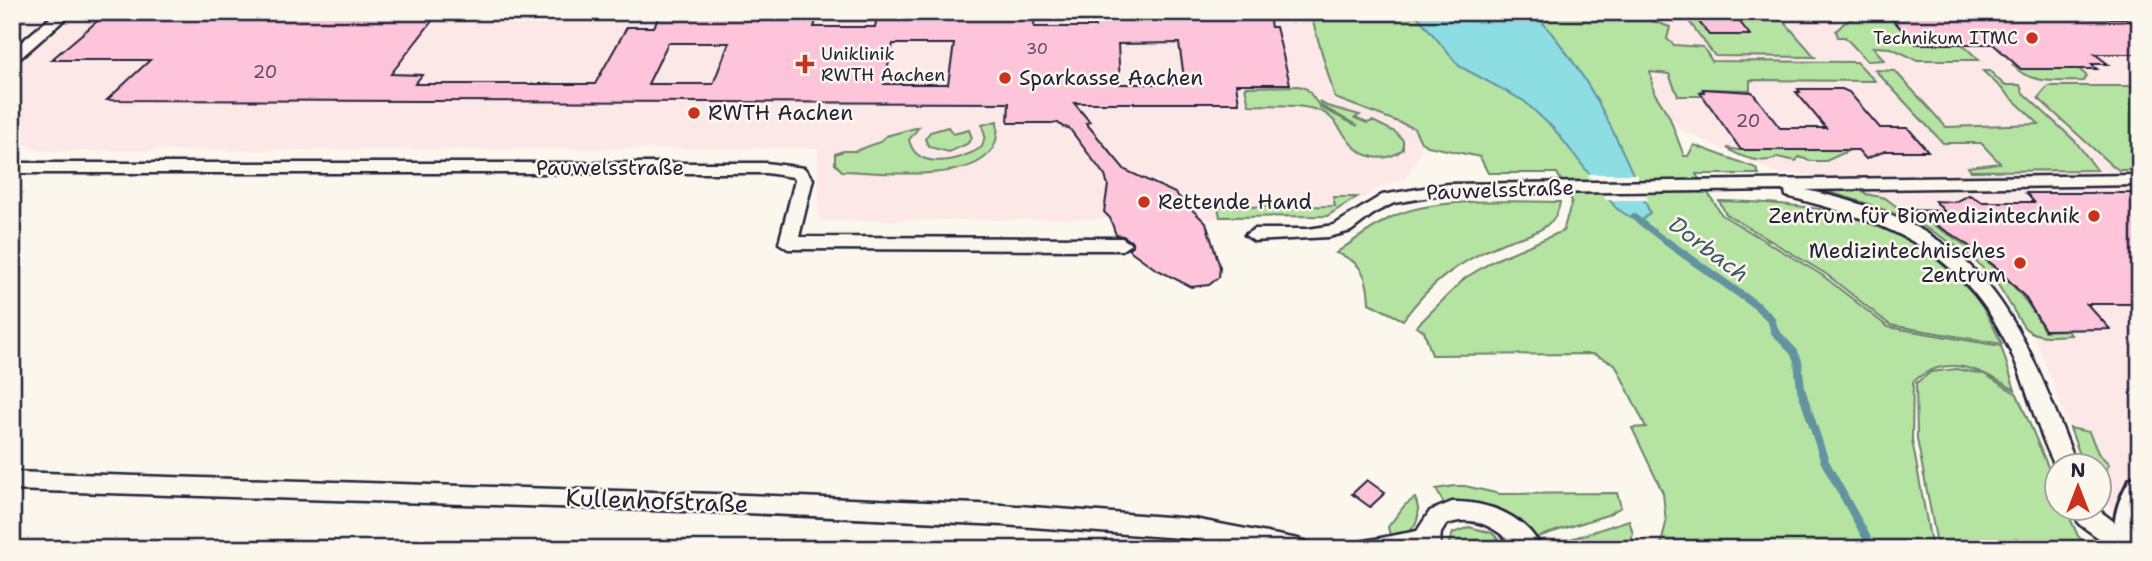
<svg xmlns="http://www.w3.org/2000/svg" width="2152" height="561" viewBox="0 0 2152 561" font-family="'Shantell Sans',sans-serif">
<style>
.built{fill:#fce8e7}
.green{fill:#b5e3a1;stroke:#6c826e;stroke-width:2}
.water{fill:#8cdee3;stroke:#6293a0;stroke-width:2}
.pier{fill:#fbf7ec}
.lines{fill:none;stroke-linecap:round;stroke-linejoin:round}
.stream-far1{stroke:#6293a0;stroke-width:6}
.stream{stroke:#6293a0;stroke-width:8}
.building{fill:#fdc4da;stroke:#22223b;stroke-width:2;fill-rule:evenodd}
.minor-casing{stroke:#22223b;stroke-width:5}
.tertiary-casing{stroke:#22223b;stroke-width:6}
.minor{fill:#fbf7ec;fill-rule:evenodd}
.tertiary{fill:#fbf7ec;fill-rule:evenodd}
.poi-dot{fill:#c8321e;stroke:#fbf7ec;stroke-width:2.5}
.labels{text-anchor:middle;stroke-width:5;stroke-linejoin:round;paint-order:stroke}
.far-number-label{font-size:16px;fill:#594a63}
.far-poi-label{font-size:18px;fill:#22223b;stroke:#fbf7ec;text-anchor:end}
.number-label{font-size:18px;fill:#594a63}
.poi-label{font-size:21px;fill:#22223b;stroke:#fbf7ec;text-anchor:start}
.street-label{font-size:21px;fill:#22223b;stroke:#fbf7ec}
.water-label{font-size:23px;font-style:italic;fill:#425a6d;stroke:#fbf7ec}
.near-street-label{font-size:24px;fill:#22223b;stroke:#fbf7ec}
</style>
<rect width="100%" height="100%" fill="#fbf7ec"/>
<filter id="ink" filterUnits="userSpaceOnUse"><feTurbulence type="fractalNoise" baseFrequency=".0143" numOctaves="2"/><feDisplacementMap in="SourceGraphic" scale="14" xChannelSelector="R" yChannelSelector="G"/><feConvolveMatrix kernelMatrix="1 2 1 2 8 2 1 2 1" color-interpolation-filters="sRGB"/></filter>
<g filter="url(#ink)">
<!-- built -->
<g class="built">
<path d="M12,12H51L12,43Z"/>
<path d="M77,12H1310L1336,98L1414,128L1421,142L1420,153L1406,178L1382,186L1330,218L1203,219L1211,237L1220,270L1215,281L1201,287H1191L1169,277L1122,244L1110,219L819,221L818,148L45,151L30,148L24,141L12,136V68Z"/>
<path d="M1605,12H2140V546L2100,495V466H2084L2025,311L1984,266L1929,226L1874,203L1823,191L1810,174H1778L1681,130L1669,116Z"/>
</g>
<!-- green -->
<g class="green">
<path d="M1310,12H1626L1670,27L1667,39L1674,45L1703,47L1712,61L1857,62L1875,81L1750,80V90L1703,89L1699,92L1702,96H1678L1669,74L1650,72L1654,92L1669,116L1684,156H1688L1694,145L1756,168L1759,174H1696L1722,215L1822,275L1888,327L2001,346L2015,390C1981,370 1947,352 1913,382L1912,440L1932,549H1660L1666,523L1663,493L1632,428L1646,427L1615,364L1593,354L1432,355L1424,331L1416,327L1465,278L1495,260L1563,231L1572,201L1557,173H1488L1480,157L1428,146L1421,142L1414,128L1335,98Z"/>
<path d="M1732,12H1776L1815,57L1715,56L1688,20H1697L1709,35H1749Z"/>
<path d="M1853,12H1885L1916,44H1962L1979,60H1917L1891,48L1873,47L1884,60L1867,61L1845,37H1838L1836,31L1844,23L1857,16Z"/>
<path d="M2012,64L2021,69H2079L2087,76L2083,81C2059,81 2028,85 2012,64Z"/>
<path d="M1875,70L1895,71L1946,127L2039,124L1983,71H1990L2004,85H2020L2023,93L2075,141L2097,170L1971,171L1968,167L2000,163L1981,143H1943Z"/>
<path d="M1299,86L1307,89L1321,108L1358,126L1323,107L1319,101L1327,106L1360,115L1355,118L1367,123L1373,121L1395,132L1403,140V149C1394,157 1384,159 1373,157C1343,150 1344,120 1320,111C1299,103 1273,106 1249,105L1245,87Z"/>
<path d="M2048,86H2140V170H2119L2110,164L2038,98Z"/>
<path d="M997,121C998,131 997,144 990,152C967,183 878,172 842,171L835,164V154L843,151H856L880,142L886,136L919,127L909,140C917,173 963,160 982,147L985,136L982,125Z"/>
<path d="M948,127L953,134L969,130L972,138L967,144L949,152L929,147L925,139L930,132Z"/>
<path d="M1727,148L1738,150H1850L1826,161H1811L1799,157L1796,161L1777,157C1764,165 1741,158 1727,148Z"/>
<path d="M1862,190L1866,194L1885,198L1904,212L1908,211C1962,240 2016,273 2044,331L2067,330L2071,335C2057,336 2035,339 2024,327C2015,315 2006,295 1995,281C1952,231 1887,208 1825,191Z"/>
<path d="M1333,197H1357L1327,216L1220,217L1218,207L1335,206Z"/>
<path d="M1719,201C1808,203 1891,211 1957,278C1964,286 1973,293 1979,302C1988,315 1995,330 2002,344L1890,325L1826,274L1726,214Z"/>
<path d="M1560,202C1559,211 1554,220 1547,225C1536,235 1515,238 1501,244C1458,262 1430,283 1403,320L1369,303C1368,277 1362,261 1336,253C1353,241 1371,228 1390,218C1429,197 1515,201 1560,202Z"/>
<path d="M1956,369L1984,374L2017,394L2057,488L2058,508L2066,509L2078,536L2090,549H1938L1917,439L1916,383L1931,372Z"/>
<path d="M2070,428L2089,432L2098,453L2109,464L2100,483V466H2084Z"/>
<path d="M1454,486H1465L1500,494L1617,493L1621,507L1607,515L1534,538C1511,509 1481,499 1444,504L1436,489Z"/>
<path d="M1415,498C1422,515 1418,528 1401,536H1390L1388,527L1405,505Z"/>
<path d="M1629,520L1633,534L1629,549H1550L1556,544Z"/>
<path d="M1469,527L1492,533L1509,549H1446L1453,533Z"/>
</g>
<!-- water -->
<path class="water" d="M1414,12H1533C1589,71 1618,139 1650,213L1639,223L1616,208L1554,129L1524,101L1459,66Z"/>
<!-- pier -->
<path class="pier" d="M1587,174H1637L1648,200H1606Z"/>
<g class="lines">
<!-- stream-far1 -->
<path class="stream-far1" d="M1634,217L1669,244"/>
<!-- stream -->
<path class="stream" d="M1667,242L1757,306L1771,319L1775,332L1794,352L1798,361L1801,389L1825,462L1873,549"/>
</g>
<!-- building -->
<g class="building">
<path d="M108,12H439L391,74L422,75L415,84H595L627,27H654L661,12H819L814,27H875L878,12H1035L1034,27H1095L1094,12H1268L1271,27H1276L1290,84H1236L1239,103H1074L1090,122L1086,123L1125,170L1175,193L1206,223L1220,267L1219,277L1209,285L1191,287L1154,268L1128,249L1133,245L1132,242L1123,236L1116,235L1110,218L1104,212L1108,185L1105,176L1069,128L1063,127L1058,123H1008L1009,103L107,100L150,60H51ZM668,43H729L713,84H648ZM1179,43L1185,84H1120L1118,44ZM893,44H954L948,84H884Z"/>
<path d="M1692,12H1732L1750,35H1709Z"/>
<path d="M1885,12H2042L2050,18H2125L2129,21H2140V54H2095L2108,64H2091L2097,69H2021L1993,44H1916Z"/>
<path d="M1703,89L1752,92L1780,128H1826L1796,92H1800L1798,89H1842L1849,92L1880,128H1908L1928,151H1885L1866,159L1858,150H1741L1700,92H1704Z"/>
<path d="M2026,193H2140V304H2087L2110,329L2045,330L2025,297L1997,268L1964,242L1912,210L1944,211L1935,201L1956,202L1969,195L1982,202H2034Z"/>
<path d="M1367,480L1385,493L1370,507L1352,494Z"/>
</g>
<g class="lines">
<defs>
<g id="minor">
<path d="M57,12H73L17,61L12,63V50Z"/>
<path d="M12,163H766L804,168L813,179L799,237L1122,238L1131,244L1122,250L788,249L779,243L795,180L793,177L766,173H12Z"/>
<path d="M2140,175V185L1806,190C1987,229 2015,307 2077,466H2058V471C2039,437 2030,397 2015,361C1968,252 1893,223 1786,196L1785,190L1448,194L1394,203L1376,212L1351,231L1329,237L1254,241L1245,235L1254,229H1308L1334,225L1382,195L1448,184Z"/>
<path d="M12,472L746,495L1003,505L1194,519L1298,539L1307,542L1310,549H1245L1194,539L1003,525L746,513L12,490Z"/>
<path d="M1452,502C1487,501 1525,515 1542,549H1516C1500,528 1471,513 1446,525L1441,533L1439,549H1357L1360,542L1417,531L1430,511Z"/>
<path d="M2073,508H2096L2138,540L2140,549H2114L2079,524Z"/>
</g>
<path id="tertiary" d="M2140,475V549H2116C2111,522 2117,502 2130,479Z"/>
</defs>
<!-- minor casing -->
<use href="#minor" class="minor-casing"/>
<!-- tertiary casing -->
<use href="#tertiary" class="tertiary-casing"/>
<!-- minor -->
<use href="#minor" class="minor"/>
<!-- tertiary -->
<use href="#tertiary" class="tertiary"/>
</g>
</g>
<!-- markers -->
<g class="poi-dot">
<circle cx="2032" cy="38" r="7"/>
<path d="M801.5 53.5h7v7h7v7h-7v7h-7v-7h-7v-7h7z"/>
<circle cx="1005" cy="78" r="7"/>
<circle cx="694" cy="113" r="7"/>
<circle cx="1144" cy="202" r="7"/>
<circle cx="2094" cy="216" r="7"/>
<circle cx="2020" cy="263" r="7"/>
</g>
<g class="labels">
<!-- far-number labels -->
<g class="far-number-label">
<text x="1037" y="54">30</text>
</g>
<!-- far-poi labels -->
<g class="far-poi-label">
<text x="2018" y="44">Technikum ITMC</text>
<text x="821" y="60" text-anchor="start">Uniklinik<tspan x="821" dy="21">RWTH Aachen</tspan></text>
</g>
<!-- number labels -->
<g class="number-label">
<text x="265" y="78">20</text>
<text x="1748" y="127">20</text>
</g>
<!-- poi labels -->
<g class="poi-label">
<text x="1019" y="85">Sparkasse Aachen</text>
<text x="708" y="120">RWTH Aachen</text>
<text x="1158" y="209">Rettende Hand</text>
<text x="2080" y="223" text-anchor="end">Zentrum für Biomedizintechnik</text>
<text x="2006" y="258" text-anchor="end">Medizintechnisches<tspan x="2006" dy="24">Zentrum</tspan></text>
</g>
<!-- street labels -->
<g class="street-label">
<text x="610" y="175">Pauwelsstraße</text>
<text transform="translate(1500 190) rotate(-2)" y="7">Pauwelsstraße</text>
</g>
<!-- water labels -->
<g class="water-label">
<text transform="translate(1709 249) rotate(37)" y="8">Dorbach</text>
</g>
<!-- near-street labels -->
<g class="near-street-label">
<text transform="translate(657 501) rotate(2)" y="8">Kullenhofstraße</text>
</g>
</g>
<!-- margin -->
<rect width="2152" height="561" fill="none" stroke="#fbf7ec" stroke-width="42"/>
<rect x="21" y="21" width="2110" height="519" fill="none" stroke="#22223b" stroke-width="2.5" filter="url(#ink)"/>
<!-- north arrow -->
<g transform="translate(2078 487)"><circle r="33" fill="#fbf7ec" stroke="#a4a2a5" stroke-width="2"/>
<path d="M0-5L12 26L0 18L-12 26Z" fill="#c8321e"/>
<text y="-10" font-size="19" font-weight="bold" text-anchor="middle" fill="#22223b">N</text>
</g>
</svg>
